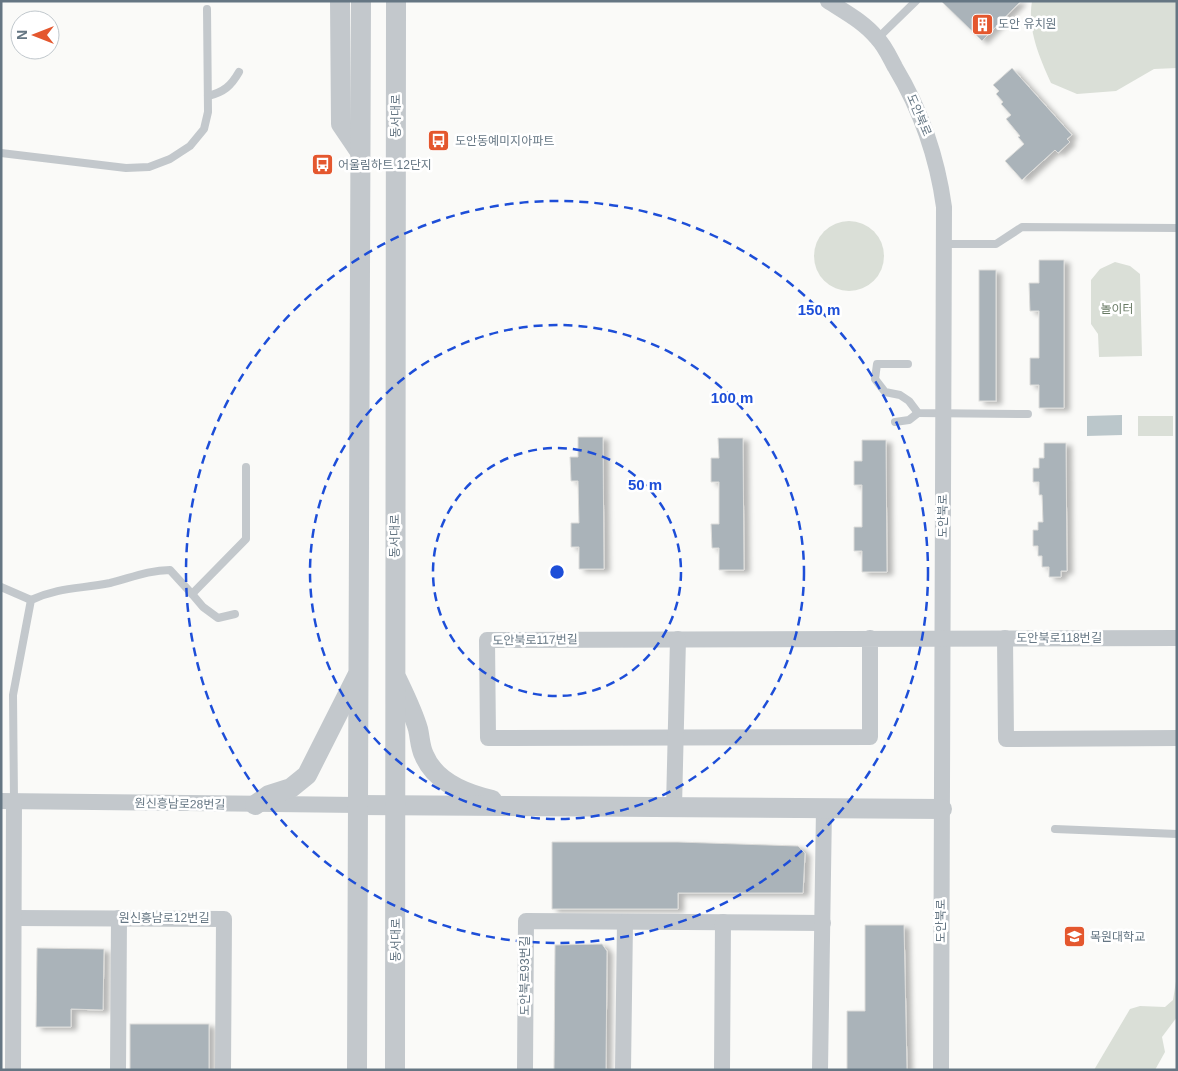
<svg xmlns="http://www.w3.org/2000/svg" width="1178" height="1071" viewBox="0 0 1178 1071" font-family="Helvetica,'Noto Sans KR',sans-serif">
<style>
.green{fill:#dadfd7}
.water{fill:#bbc7cb}
.building{fill:#aab3b9;stroke:#dcdcda;filter:url(#shadow)}
.lines{fill:none;stroke-linecap:round;stroke-linejoin:round}
.service{stroke:#c3c8cc;stroke-width:8}
.minor{stroke:#c3c8cc;stroke-width:16}
.tertiary{stroke:#c3c8cc;stroke-width:20}
.ring{fill:none;stroke:#1d4ed8;stroke-width:2.5;stroke-dasharray:9 6}
.labels{text-anchor:middle;stroke-width:5;stroke-linejoin:round;paint-order:stroke}
.poi-label{font-size:12px;fill:#657683;stroke:#fff;text-anchor:start}
.street-label{font-size:12px;fill:#657683;stroke:#fff}
.park-label{font-size:12px;fill:#687a64;stroke:#fff}
.centre{fill:#1d4ed8;stroke:#fff;stroke-width:2.5}
.ring-label{font-size:15px;text-anchor:middle;font-weight:bold;fill:#1d4ed8;stroke:#fff;stroke-width:5;stroke-linejoin:round;paint-order:stroke}
</style>
<defs>
<filter id="shadow"><feDropShadow dx="5.5" dy="3" stdDeviation="2.5" flood-color="#0004"/></filter>
</defs>
<rect width="100%" height="100%" fill="#fafaf8"/>
<!-- green -->
<g class="green">
<path d="M1032,1H1177V68L1154,69L1116,91L1077,94L1051,83C1040,58 1027,30 1032,1Z"/>
<circle cx="849" cy="256" r="35"/>
<path d="M1115,262L1130,266L1140,274L1142,356L1099,357L1098,334L1091,324V280L1100,269Z"/>
<rect x="1138" y="416" width="35" height="20"/>
<path d="M1177,975V1017L1162,1037L1165,1052L1155,1070H1094L1130,1009L1140,1006L1165,1007L1173,1000Z"/>
</g>
<!-- water -->
<path class="water" d="M1122,415V435L1087,436V416Z"/>
<!-- building -->
<g class="building">
<path d="M941,1H1021L982,41Z"/>
<path d="M1012,68L1072,135L1067,139L1070,142L1058,153L1055,150L1022,180L1005,161L1024,144L1018,137L1020,136L1006,119L1011,115L1001,104L1003,102L996,94L999,91L993,85Z"/>
<path d="M1039,260H1064V408H1039V385H1030V358H1039V311H1030L1029,283H1039Z"/>
<rect x="979" y="270" width="17" height="131"/>
<path d="M578,437H603L604,569H579V547H571V523H579L578,481H571L570,457H578Z"/>
<path d="M718,438H743L744,570H719V548H712L711,524H719V482H711V458H719Z"/>
<path d="M862,440H886L887,572H862V551H854V527H862V485H854V461H862Z"/>
<path d="M1044,443H1066L1067,571H1061V577H1049V567H1042V556H1038V546H1033V530H1038V522H1043L1042,495H1039V482H1033V468H1039V458H1044Z"/>
<path d="M552,842H678L798,846L805,853L803,893H678V909H552Z"/>
<path d="M865,925H904L907,1070H847V1011H865Z"/>
<path d="M602,944L607,951L606,1070H554L555,945Z"/>
<path d="M37,948L104,949L103,1010L71,1009V1027H36Z"/>
<rect x="130" y="1024" width="79" height="46"/>
</g>
<g class="lines">
<!-- service -->
<g class="service">
<path d="M878,38L916,1"/>
<path d="M208,96C224,92 231,86 239,72"/>
<path d="M1,153L126,168L149,167L170,159L190,146L204,129L208,112L207,9"/>
<path d="M945,244H996L1022,227L1177,228"/>
<path d="M908,364H877L875,379L885,392L900,395L909,401L918,413L1028,414"/>
<path d="M895,422L909,420L918,413"/>
<path d="M1,587L31,600"/>
<path d="M192,594L203,607L218,618L235,614"/>
<path d="M14,801L13,695L31,600C59,587 80,589 110,583C130,578 149,570 170,570L192,594L246,539V467"/>
<path d="M1055,829L1177,834"/>
</g>
<!-- minor -->
<g class="minor">
<path d="M828,1C845,12 864,22 877,38C885,46 890,58 895,67C922,112 937,156 944,207L941,1070"/>
<path d="M870,638V737L488,738L487,640L1177,638"/>
<path d="M1005,638L1006,739L1177,738"/>
<path d="M1,801L358,805"/>
<path d="M674,807L678,639"/>
<path d="M14,918L224,919L223,1070"/>
<path d="M13,1070L14,801"/>
<path d="M118,1070L119,918"/>
<path d="M525,1070L526,921L823,923"/>
<path d="M623,1070L625,922"/>
<path d="M722,1070L723,922"/>
<path d="M820,1070L824,808"/>
</g>
<!-- tertiary -->
<g class="tertiary">
<path d="M340,1L341,124L360,152"/>
<path d="M397,679C405,696 413,712 418,729C420,737 420,747 424,755C435,782 466,794 492,800"/>
<path d="M255,805L269,795L291,788L307,775L357,676"/>
<path d="M358,805L942,809"/>
<path d="M357,1070L361,1"/>
<path d="M395,1070L396,1"/>
</g>
</g>
<!-- distance rings -->
<g class="ring">
<circle cx="557" cy="572" r="124"/>
<circle cx="557" cy="572" r="247"/>
<circle cx="557" cy="572" r="371"/>
</g>
<!-- icons -->
<defs>
<symbol id="building-square" viewBox="-11 -11 22 22"><rect x="-9" y="-9" width="18" height="18" rx="4" fill="#e4572e" stroke="#fff"/><path d="M-4-6H4V6H1V3H-1V6H-4ZM-2.5-4.3h1.7v1.8h-1.7ZM.8-4.3h1.7v1.8H.8ZM-2.5-1h1.7V.8h-1.7ZM.8-1h1.7V.8H.8Z" fill="#fff"/></symbol>
<symbol id="bus-square" viewBox="-11 -11 22 22"><rect x="-9" y="-9" width="18" height="18" rx="4" fill="#e4572e" stroke="#fff"/><path d="M-5-6H5V4H4V6H2V4H-2V6H-4V4H-5ZM-3.5-4V0h7V-4ZM-3.5 1.2v1.5H-2V1.2ZM2 1.2v1.5H3.5V1.2Z" fill="#fff"/></symbol>
<symbol id="university-square" viewBox="-11 -11 22 22"><rect x="-9" y="-9" width="18" height="18" rx="4" fill="#e4572e" stroke="#fff"/><path d="M0-5L7-2L0 1L-7-2ZM-4 1L0 2.5L4 1V4Q0 6-4 4Z" fill="#fff"/></symbol>
</defs>
<g fill-rule="evenodd">
<use href="#building-square" x="970" y="12" width="25" height="25"/>
<use href="#bus-square" x="426" y="128" width="25" height="25"/>
<use href="#bus-square" x="310" y="152" width="25" height="25"/>
<use href="#university-square" x="1062" y="924" width="25" height="25"/>
</g>
<g class="labels">
<!-- poi labels -->
<g class="poi-label">
<text x="998" y="28">도안 유치원</text>
<text x="455" y="145">도안동예미지아파트</text>
<text x="338" y="169">어울림하트 12단지</text>
<text x="1090" y="941">목원대학교</text>
</g>
<!-- street labels -->
<g class="street-label">
<text transform="translate(919 115) rotate(67)" y="4">도안북로</text>
<text transform="translate(396 116) rotate(-90)" y="4">동서대로</text>
<text transform="translate(943 516) rotate(-90)" y="4">도안북로</text>
<text transform="translate(395 536) rotate(-90)" y="4">동서대로</text>
<text x="1059" y="642">도안북로118번길</text>
<text transform="translate(535 640) rotate(-1)" y="4">도안북로117번길</text>
<text transform="translate(180 804) rotate(1)" y="4">원신흥남로28번길</text>
<text x="164" y="922">원신흥남로12번길</text>
<text transform="translate(941 921) rotate(-90)" y="4">도안북로</text>
<text transform="translate(396 940) rotate(-90)" y="4">동서대로</text>
<text transform="translate(525 976) rotate(-90)" y="4">도안북로93번길</text>
</g>
<!-- park labels -->
<g class="park-label">
<text x="1117" y="313">놀이터</text>
</g>
</g>
<circle cx="557" cy="572" r="8" class="centre"/>
<g class="ring-label">
<text x="819" y="315">150 m</text>
<text x="732" y="403">100 m</text>
<text x="645" y="490">50 m</text>
</g>
<!-- border -->
<rect width="1178" height="1071" fill="none" stroke="#657683" stroke-width="5"/>
<!-- north arrow -->
<g transform="translate(35 35) rotate(270)"><circle r="24" fill="#ffffff" stroke="#c1c8cd"/>
<path d="M0-4L9 19L0 12L-9 19Z" fill="#e4572e"/>
<text y="-8" font-size="14" font-weight="bold" text-anchor="middle" fill="#657683">N</text>
</g>
</svg>
